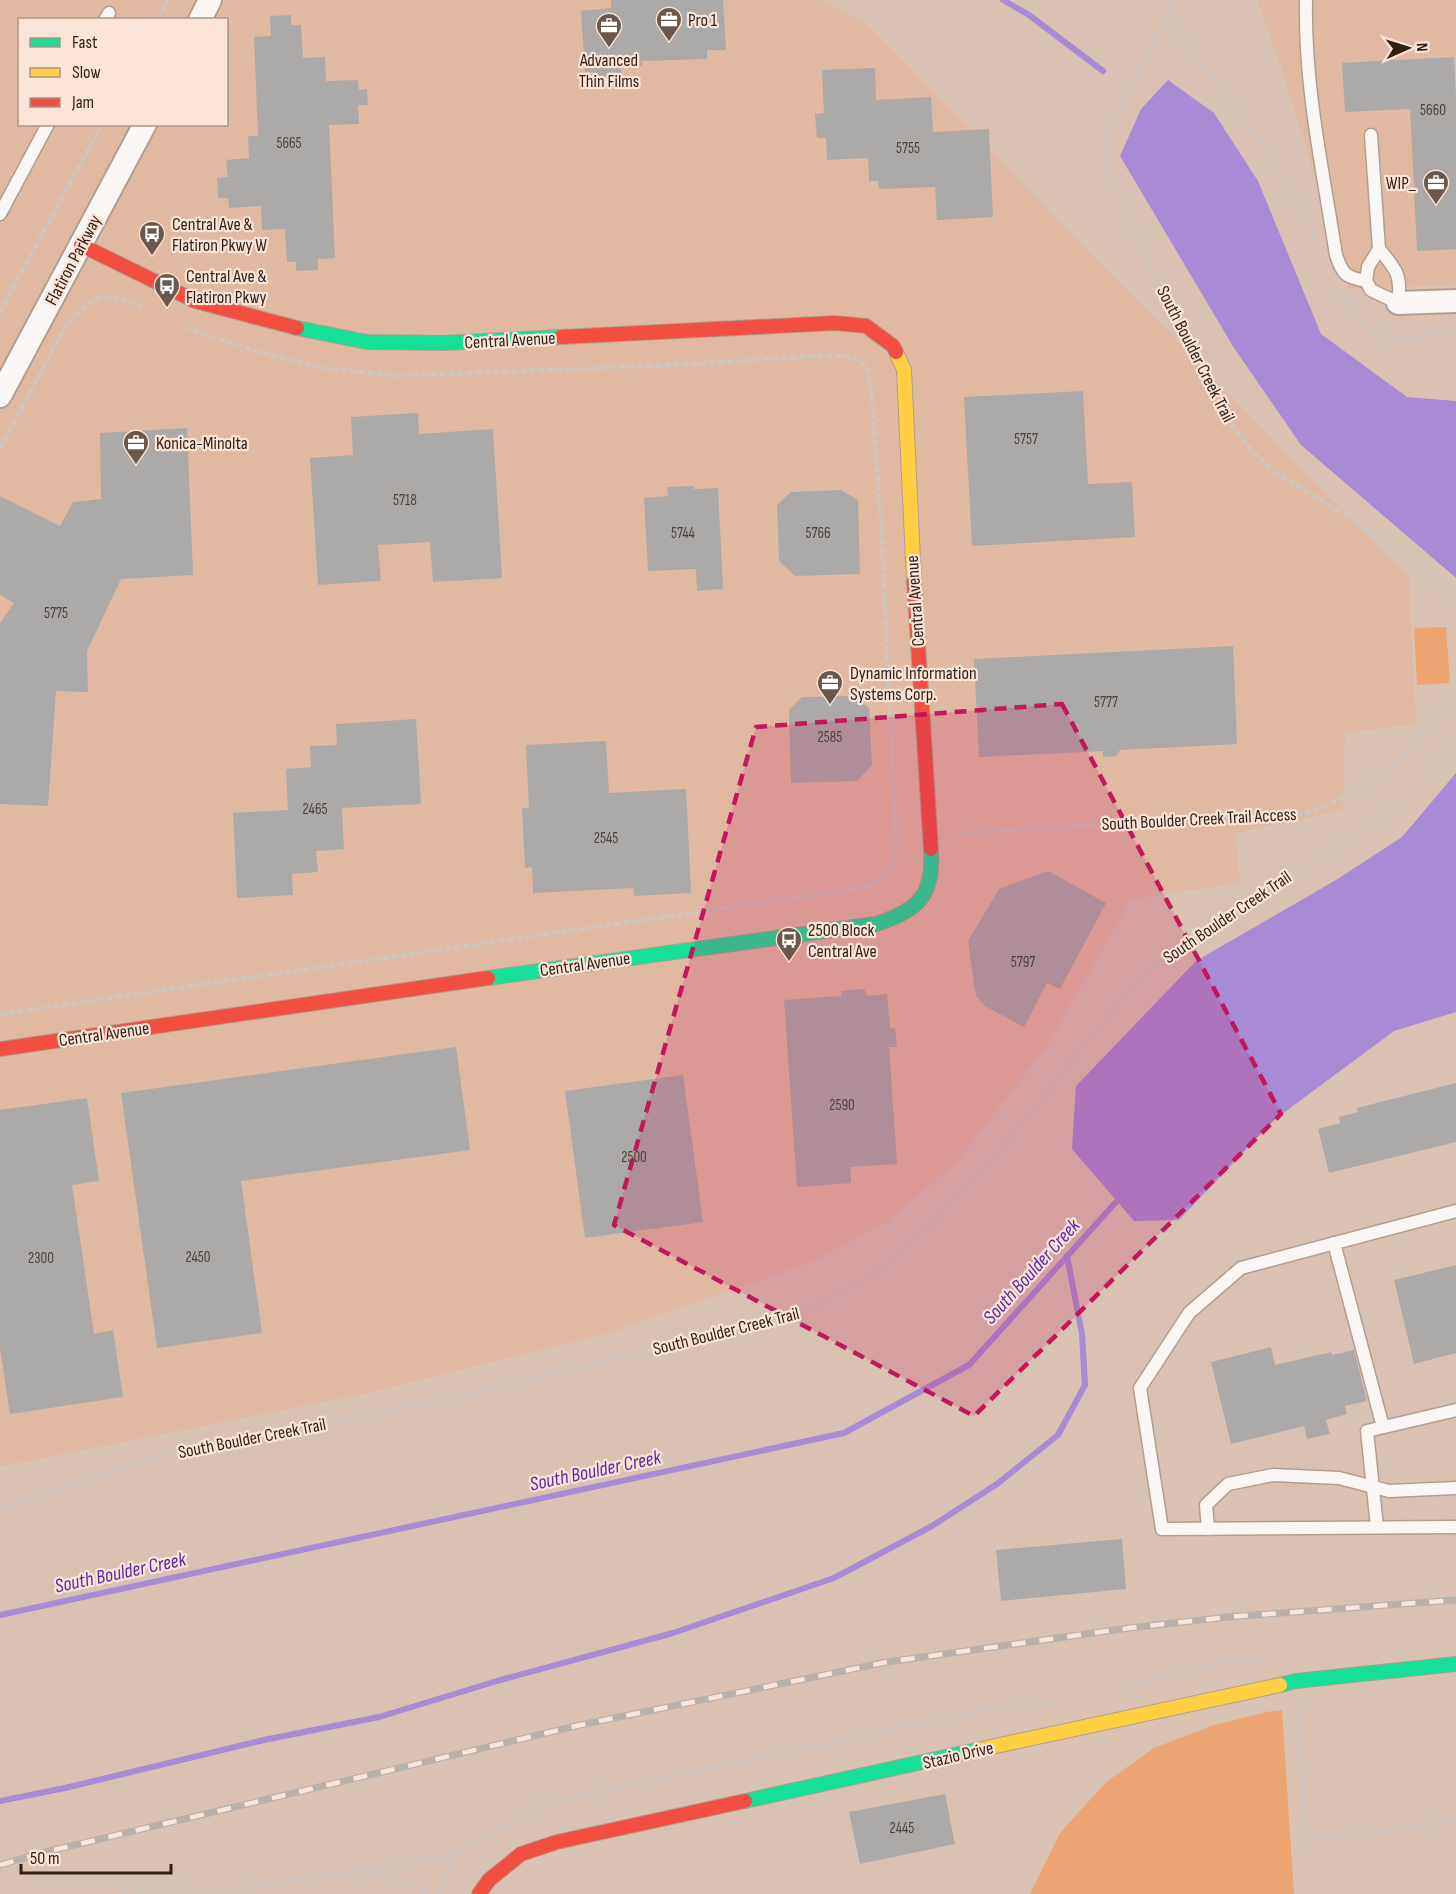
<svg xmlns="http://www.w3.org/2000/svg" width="1456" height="1894" viewBox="0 0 1456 1894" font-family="'Sofia Sans Condensed',sans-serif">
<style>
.built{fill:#e0b9a0;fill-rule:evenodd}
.green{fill:#eda673}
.water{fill:#a88bd5}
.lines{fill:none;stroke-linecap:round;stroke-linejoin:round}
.stream{stroke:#a88bd5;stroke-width:6}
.building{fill:#acaaa9}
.lane-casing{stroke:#b19e91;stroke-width:15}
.street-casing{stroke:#b19e91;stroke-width:26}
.fast-casing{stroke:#b19e91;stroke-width:16}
.slow-casing{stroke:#b19e91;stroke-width:16}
.jam-casing{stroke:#b19e91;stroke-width:16}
.path{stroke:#ccc5c0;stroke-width:4;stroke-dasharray:6 3;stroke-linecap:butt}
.lane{stroke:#f9f6f4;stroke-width:12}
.street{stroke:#f9f6f4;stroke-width:22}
.fast{stroke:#16e098;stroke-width:14}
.slow{stroke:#ffcf43;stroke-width:14}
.jam{stroke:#f24e42;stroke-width:14}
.rail-casing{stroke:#b8b2ae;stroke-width:7}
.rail{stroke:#fce4d6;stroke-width:4.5;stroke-dasharray:14;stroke-linecap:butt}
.marked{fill:#c2185b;fill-opacity:0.2;stroke:#c2185b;stroke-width:4.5;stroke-dasharray:12 8;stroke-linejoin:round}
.labels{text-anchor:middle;stroke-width:4.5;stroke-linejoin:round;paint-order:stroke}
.number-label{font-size:15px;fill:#4e4239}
.poi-label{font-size:18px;fill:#2f1f14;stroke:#fce4d6;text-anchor:start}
.street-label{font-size:18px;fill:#2f1f14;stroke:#fce4d6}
.water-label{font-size:20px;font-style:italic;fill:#5a29ab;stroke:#fce4d6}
</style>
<rect width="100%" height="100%" fill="#dac2b3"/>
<!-- built -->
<g class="built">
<path d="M0,0H822L867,24L1409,578L1416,724L1345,733L1343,810L1235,833L1240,883L1131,899L1046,1047L955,1164L887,1221L812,1262L603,1335L369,1393L0,1467ZM20,20H226V124H20Z"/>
<path d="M1257,0H1456V285L1349,289L1283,73Z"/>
</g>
<!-- green -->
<g class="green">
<path d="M1446,627L1450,683L1417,685L1414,628Z"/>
<path d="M1282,1710L1294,1894H1030L1060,1833L1106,1782L1154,1748L1214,1725L1266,1712Z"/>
</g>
<!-- water -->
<g class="water">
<path d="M1168,80L1214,113L1258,181L1321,334L1407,397L1456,401V578L1301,445L1234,348L1120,156L1141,109Z"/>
<path d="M1456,773V1012L1394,1031L1274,1120L1179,1220L1134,1221L1072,1149L1076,1086L1196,961L1336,880L1402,837Z"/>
</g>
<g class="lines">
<!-- stream -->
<g class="stream">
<path d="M1003,0L1029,15L1103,71"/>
<path d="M0,1615L844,1433L969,1365L1116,1202"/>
<path d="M0,1801L65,1788L264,1740L379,1717L497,1681L673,1633L834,1578L932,1526L997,1484L1058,1435L1085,1385L1082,1334L1067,1256"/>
</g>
</g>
<!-- building -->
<g class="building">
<path d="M611,0H723L726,50H707V59L642,61V66L621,68L622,75L593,77V72H585L581,11L611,8Z"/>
<path d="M291,15V25H301L303,58L325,57L326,81L358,80L359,90L367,89L368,105H358L359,124L329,125L335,258L318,259V270L296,271V262H287L285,229L262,230L261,206L229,208L228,198H218L217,178L228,177L226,160L249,158L248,136H258L254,37L271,36L270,16Z"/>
<path d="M1454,57L1456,97V249L1417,251L1410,109L1345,112L1342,63Z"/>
<path d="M875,68L876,100L931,97L933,132L989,129L993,217L937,220L935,187L879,189L878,181H869L868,158L827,160L826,138H817L815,114L824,113L822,70Z"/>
<path d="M1083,391L1088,484L1132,482L1135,537L972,546L964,397Z"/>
<path d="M418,413L419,434L493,429L502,578L433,582L430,542L378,545L381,581L318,585L310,458L353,455L351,417Z"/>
<path d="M187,428L193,575L121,579L87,651L88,692L56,691L48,806L0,804V623L14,603L0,595V496L60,526L73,502L101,499L100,433Z"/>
<path d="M694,486V489L718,488L723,589L697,591L696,569L648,571L644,498L668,496L667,487Z"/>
<path d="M841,490L858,500L860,574L795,576L779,561L777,505L791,492Z"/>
<path d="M1233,646L1237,744L1120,750L1116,756L1103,757V751L979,757L974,659Z"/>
<path d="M853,696L869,708L872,765L857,781L791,783L789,710L802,697Z"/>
<path d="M416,719L421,804L342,808L344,849L316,851L318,872L292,874L293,895L237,898L233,813L288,810L286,769L311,767L310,746L337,745L336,724Z"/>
<path d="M606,741L609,793L686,789L691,893L634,896L633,888L533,893L532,867L525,868L522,808H529L526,745Z"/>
<path d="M1048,871L1106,903L1060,989L1047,983L1024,1027L985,1006L976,996L968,941L999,889Z"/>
<path d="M864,989L867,996L887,994L890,1028H895L897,1047H889L897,1164L850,1167L851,1183L797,1187L784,1000L842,996L841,991Z"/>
<path d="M456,1047L470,1150L241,1181L262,1333L157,1348L121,1093Z"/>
<path d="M683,1075L703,1222L585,1238L565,1091Z"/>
<path d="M1456,1083V1142L1329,1173L1318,1129L1340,1123L1339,1117L1358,1112L1357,1108Z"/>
<path d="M87,1098L99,1181L72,1185L94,1334L113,1330L123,1397L10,1414L0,1348V1110Z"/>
<path d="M1456,1265V1353L1414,1364L1394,1280Z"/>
<path d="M1271,1347L1275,1365L1331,1352L1332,1355L1354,1350L1367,1401L1345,1406L1347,1414L1326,1420L1330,1434L1307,1439L1304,1426L1231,1444L1211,1362Z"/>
<path d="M1122,1539L1126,1589L1001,1601L996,1550Z"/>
<path d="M945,1794L955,1844L860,1864L849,1812Z"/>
</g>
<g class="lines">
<defs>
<g id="lane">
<path d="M1306,0C1304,85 1323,171 1336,255C1343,275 1345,277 1366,281"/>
<path d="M105,20L109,13"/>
<path d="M1371,135L1379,249L1368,267L1366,281L1371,290L1398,303C1402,275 1396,269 1379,249"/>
<path d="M0,214L48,124"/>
<path d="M1456,1211L1241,1268L1189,1313L1140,1388L1162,1529L1456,1527"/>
<path d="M1334,1243L1383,1427"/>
<path d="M1377,1527L1367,1431L1456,1410"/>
<path d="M1208,1529L1206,1505L1228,1484L1273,1475L1339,1478L1389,1491L1456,1488"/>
</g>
<g id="street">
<path d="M200,20L210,0"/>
<path d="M1398,303L1456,301"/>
<path d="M0,396L145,124"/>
</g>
<g id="fast">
<path d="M297,328L367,342L444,343L561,337"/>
<path d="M488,978L876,924C919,910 934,895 931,849"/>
<path d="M1280,1685L1296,1681L1456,1664"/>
<path d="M745,1801L977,1750"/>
</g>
<g id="slow">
<path d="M896,352L904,370L914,581"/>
<path d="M977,1750L1280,1685"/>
</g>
<g id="jam">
<path d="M81,245L195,301L297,328"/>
<path d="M561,337L835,323L866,326L893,346L896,352"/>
<path d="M914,581L931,849"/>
<path d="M0,1049L488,978"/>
<path d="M479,1894L489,1880L521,1854L557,1842L745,1801"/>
</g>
</defs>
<!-- lane casing -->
<use href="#lane" class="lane-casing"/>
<!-- street casing -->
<use href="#street" class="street-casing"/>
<!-- fast casing -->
<use href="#fast" class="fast-casing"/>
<!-- slow casing -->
<use href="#slow" class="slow-casing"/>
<!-- jam casing -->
<use href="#jam" class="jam-casing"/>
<!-- path -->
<g class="path">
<path d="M1170,0L1166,20L1122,102L1106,138L1105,157L1109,175L1136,233L1227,419L1249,447L1273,471L1329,505L1417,563L1438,581L1456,602"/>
<path d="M158,20L168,0"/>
<path d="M1166,20C1224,89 1279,160 1317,242"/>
<path d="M1340,289C1346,301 1352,316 1362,325C1386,347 1426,334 1456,330"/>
<path d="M0,312L102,124"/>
<path d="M0,449L66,325L87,304L103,296L123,299L142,307"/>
<path d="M955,833L1309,813L1366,788L1408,751L1456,694"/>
<path d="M0,1014L863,888C890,877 893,875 896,846L881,522L871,389L866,365L854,358L831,355L672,365L395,376L318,367L263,353L187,328"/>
<path d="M0,1508L134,1462L488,1391L544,1375L760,1326L800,1315L870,1277L929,1227L985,1168L1049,1091L1084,1044L1145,974L1198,932L1380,820L1418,785L1439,761L1456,731"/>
<path d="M1118,1691L1216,1663L1262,1660"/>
<path d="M1297,1705L1306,1841L1456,1820"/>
<path d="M945,1719L948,1732"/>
<path d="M361,1870L457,1853L542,1804L1008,1705L1058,1704"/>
<path d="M120,1894L165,1887L230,1890L361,1870L428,1894"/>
<path d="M437,1894L457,1853"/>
</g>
<!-- lane -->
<use href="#lane" class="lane"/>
<!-- street -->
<use href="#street" class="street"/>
<!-- fast -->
<use href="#fast" class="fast"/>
<!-- slow -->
<use href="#slow" class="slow"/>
<!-- jam -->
<use href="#jam" class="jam"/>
<defs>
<path id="rail" d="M0,1865L41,1853L580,1725L887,1662L1129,1628L1228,1617L1456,1600"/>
</defs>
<!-- rail casing -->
<use href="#rail" class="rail-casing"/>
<!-- rail -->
<use href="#rail" class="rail"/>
</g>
<!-- marked area -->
<path class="marked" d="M1062,704L1281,1114L974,1416L614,1225L756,727Z"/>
<!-- icons -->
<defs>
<symbol id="office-pin" viewBox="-11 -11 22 30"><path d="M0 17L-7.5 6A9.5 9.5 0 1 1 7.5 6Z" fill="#6b584c" stroke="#fce4d6"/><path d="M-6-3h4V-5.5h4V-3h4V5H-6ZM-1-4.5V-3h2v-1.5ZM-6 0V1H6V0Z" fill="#fff"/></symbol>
<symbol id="bus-pin" viewBox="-11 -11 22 30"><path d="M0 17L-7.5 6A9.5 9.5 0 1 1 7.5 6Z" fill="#6b584c" stroke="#fce4d6"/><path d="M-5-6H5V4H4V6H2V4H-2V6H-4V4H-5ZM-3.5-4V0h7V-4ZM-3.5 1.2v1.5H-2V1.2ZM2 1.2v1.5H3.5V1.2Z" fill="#fff"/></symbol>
</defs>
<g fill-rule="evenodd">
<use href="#office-pin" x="654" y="5" width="30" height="40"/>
<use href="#office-pin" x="594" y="11" width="30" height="40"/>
<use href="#office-pin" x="1421" y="168" width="30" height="40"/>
<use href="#bus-pin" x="137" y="219" width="30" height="40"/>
<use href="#bus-pin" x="152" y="271" width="30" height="40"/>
<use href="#office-pin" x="121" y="428" width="30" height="40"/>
<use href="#office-pin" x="815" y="668" width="30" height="40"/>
<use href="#bus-pin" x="774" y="925" width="30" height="40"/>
</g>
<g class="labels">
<!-- number labels -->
<g class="number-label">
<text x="1433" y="115">5660</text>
<text x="289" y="148">5665</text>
<text x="908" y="153">5755</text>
<text x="1026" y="444">5757</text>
<text x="405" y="505">5718</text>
<text x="683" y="538">5744</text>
<text x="818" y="538">5766</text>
<text x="56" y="618">5775</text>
<text x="1106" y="707">5777</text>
<text x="830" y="742">2585</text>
<text x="315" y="814">2465</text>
<text x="606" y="843">2545</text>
<text x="1023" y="967">5797</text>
<text x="842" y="1110">2590</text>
<text x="634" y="1162">2500</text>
<text x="198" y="1262">2450</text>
<text x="41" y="1263">2300</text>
<text x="902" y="1833">2445</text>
</g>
<!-- poi labels -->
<g class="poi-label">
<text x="688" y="26">Pro 1</text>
<text x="609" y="66" text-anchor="middle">Advanced<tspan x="609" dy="21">Thin Films</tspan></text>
<text x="1416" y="189" text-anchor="end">WIP_</text>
<text x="172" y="230">Central Ave &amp;<tspan x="172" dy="21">Flatiron Pkwy W</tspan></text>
<text x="186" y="282">Central Ave &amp;<tspan x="186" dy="21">Flatiron Pkwy</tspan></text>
<text x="156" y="449">Konica-Minolta</text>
<text x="850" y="679">Dynamic Information<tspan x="850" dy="21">Systems Corp.</tspan></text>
<text x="808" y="936">2500 Block<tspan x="808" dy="21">Central Ave</tspan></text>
</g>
<!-- street labels -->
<g class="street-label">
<text transform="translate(73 260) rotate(-62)" y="6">Flatiron Parkway</text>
<text transform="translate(510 340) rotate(-3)" y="6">Central Avenue</text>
<text transform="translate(1196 354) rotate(63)" y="6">South Boulder Creek Trail</text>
<text transform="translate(915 601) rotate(-94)" y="6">Central Avenue</text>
<text transform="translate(1199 819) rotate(-3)" y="6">South Boulder Creek Trail Access</text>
<text transform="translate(1227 917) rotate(-34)" y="6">South Boulder Creek Trail</text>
<text transform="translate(585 964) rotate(-8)" y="6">Central Avenue</text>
<text transform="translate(104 1034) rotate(-8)" y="6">Central Avenue</text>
<text transform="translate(726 1331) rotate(-14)" y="6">South Boulder Creek Trail</text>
<text transform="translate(252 1438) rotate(-11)" y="6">South Boulder Creek Trail</text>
<text transform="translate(958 1755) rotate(-13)" y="6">Stazio Drive</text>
</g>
<!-- water labels -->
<g class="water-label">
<text transform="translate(1031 1271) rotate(-48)" y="7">South Boulder Creek</text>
<text transform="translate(595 1470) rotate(-12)" y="7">South Boulder Creek</text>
<text transform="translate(120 1572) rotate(-12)" y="7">South Boulder Creek</text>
</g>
</g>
<!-- legend -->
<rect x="18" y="18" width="210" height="108" fill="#fce4d6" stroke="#aa9588" stroke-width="1.5"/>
<rect x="30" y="38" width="30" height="9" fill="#16e098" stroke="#aa9588" stroke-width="1.5"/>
<text x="72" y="48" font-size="18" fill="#2f1f14">Fast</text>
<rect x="30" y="68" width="30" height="9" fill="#ffcf43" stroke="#aa9588" stroke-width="1.5"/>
<text x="72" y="78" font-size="18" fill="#2f1f14">Slow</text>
<rect x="30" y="98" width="30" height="9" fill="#f24e42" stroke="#aa9588" stroke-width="1.5"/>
<text x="72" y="108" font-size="18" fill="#2f1f14">Jam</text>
<!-- north arrow -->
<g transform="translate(1408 48) rotate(87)" stroke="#fce4d6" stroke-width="4.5" paint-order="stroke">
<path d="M0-4.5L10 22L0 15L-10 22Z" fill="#2f1f14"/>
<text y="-9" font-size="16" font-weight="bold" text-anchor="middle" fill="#2f1f14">N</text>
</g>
<!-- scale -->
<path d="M21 1864v9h150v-9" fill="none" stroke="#2f1f14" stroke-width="3"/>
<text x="30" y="1864" font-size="18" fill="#2f1f14" stroke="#fce4d6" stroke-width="4.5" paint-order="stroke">50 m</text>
</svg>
